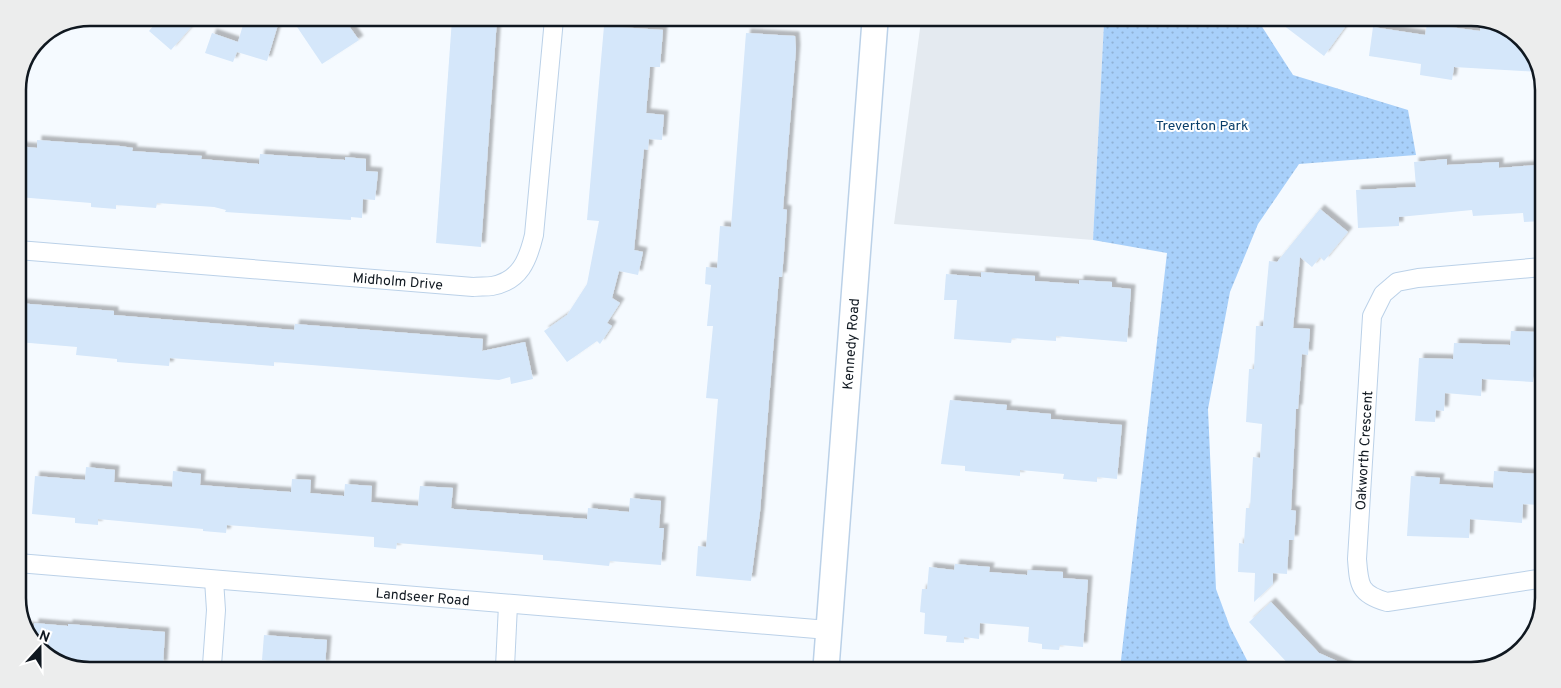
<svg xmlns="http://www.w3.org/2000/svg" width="1561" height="688" viewBox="0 0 1561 688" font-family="Overpass,sans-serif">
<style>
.built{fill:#e4eaf0}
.park{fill:url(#park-dots)}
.building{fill:#d5e7fa;filter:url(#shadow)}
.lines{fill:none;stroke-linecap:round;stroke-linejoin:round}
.street-casing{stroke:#bbd1e8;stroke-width:20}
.secondary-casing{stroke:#bbd1e8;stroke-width:28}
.street{stroke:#fff;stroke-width:18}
.secondary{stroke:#fff;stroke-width:25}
.labels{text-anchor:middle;stroke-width:4;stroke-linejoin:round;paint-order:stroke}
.park-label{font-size:14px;fill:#093e6a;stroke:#fff}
.street-label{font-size:14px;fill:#101820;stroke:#fff}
.rim{fill:none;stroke:#101820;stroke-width:2.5}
</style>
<defs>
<pattern id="park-dots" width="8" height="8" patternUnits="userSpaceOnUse" patternTransform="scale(1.25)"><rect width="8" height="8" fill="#a8d0fa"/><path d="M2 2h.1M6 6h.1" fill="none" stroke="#90b2d6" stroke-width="1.8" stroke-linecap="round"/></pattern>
<filter id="shadow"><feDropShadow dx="4.5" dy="-4.5" stdDeviation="1" flood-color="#0004"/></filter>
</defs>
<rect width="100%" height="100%" fill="#f5faff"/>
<!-- built -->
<path class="built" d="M921,21L1104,22L1093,240L894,224Z"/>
<!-- park -->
<path class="park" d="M1104,22H1259L1293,75L1408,110L1416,155L1299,164L1258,224L1230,292L1208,409L1216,589L1230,627L1252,670L1120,669L1167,253L1093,240Z"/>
<!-- building -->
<g class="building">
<path d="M160,18H199L171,50L149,31Z"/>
<path d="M245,18H280L267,61L237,52L233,62L205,53L212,33L238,42Z"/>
<path d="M291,18L344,19L359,40L322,64Z"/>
<path d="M452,19H497L481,247L436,243Z"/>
<path d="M1279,22H1323L1348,23L1324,56Z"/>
<path d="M1481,23H1499L1531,49L1539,72L1454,67L1452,80L1420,75L1421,64L1369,56L1373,27L1425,35L1427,24L1480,31Z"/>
<path d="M604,26L663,30L660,67H650L646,113L664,115L662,140L649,139L648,150L644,149L634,250L643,252L638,275L619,271L612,298L620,303L607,323L612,326L600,344L597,341L567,362L544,331L567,315L587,284L599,221L587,220Z"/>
<path d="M746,33L795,36L796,49L783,209L787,210L784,252L782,277H779L760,512L751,581L696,576L698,546L706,547L718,399L706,398L713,326H707L711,285L705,284L706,267L717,268L720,226L731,227Z"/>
<path d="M37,140L120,146L133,148L132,151L202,156L201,159L259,164L260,154L345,160V157L366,159V171L378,172L375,200L363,199L362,218L351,217V220L225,212L226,210L214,207L157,203L156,208L116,205V209L91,207V203L18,197V146L37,148Z"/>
<path d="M1447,159V165L1499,162V168L1537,165L1542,221L1524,222L1523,213L1473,216L1472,210L1399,217V226L1358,228L1356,190L1416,187L1414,162Z"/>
<path d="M1320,209L1348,232L1324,261L1320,257L1312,267L1300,257L1293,328L1310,329L1308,355L1302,354L1298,409H1296L1291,510L1296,511L1294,540H1289L1287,574L1273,573V584L1254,602L1255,573L1238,572L1239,543L1244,544L1246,508H1250L1253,457L1260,458L1262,424L1246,422L1249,369H1254L1256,326H1263L1269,261L1277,262Z"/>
<path d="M981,272L1035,276V281L1079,284V280L1112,282V287L1131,289L1127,342L1056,336V341L1012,338L1011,343L954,339L957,300H944L946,274L981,277Z"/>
<path d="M18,303L114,311V315L173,320L294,330L295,324L483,339L482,351L525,342L533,379L511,384L510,377L499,380L274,362V366L170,358L169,366L117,362V359L76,355L77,347L18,342Z"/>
<path d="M1511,331L1536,332L1533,382L1482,379L1481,396L1445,393L1444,411L1436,410L1435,422L1415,421L1419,358L1453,359L1454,343L1510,345Z"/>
<path d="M950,400L1007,405L1006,410L1051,414V419L1122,425L1117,479L1097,477V482L1063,479L1064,474L1020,470V476L965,471V466L941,464Z"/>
<path d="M86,467L115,470L114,482L163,486L172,487L173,471L201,474L200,485L250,489L291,492L292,479L311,480L310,493L344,496L345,484L372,486L371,502L418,506L420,486L453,488L451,508L454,509L587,519L588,508L629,512L630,498L661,501L659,528H664L661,565L610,561L609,566L558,561L543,560V555L397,543L396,549L374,547V537L227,525L226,533L203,531V529L98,519V525L75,523V518L32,514L35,476L85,480Z"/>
<path d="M1494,471L1539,474V505L1523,504L1522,523L1470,519L1469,538L1407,536L1411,476L1440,478L1439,484L1493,488Z"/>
<path d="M955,564L990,567L989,572L1027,575L1028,570L1063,572V578L1088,580L1083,647L1060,645L1059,650L1042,649V644L1028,642L1029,627L980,623L979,639L964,637V643L946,642L947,636L924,634L925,613L920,612L922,589H927L929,567L954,570Z"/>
<path d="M1271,602L1319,653L1357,670H1294L1249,622Z"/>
<path d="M34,623L68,626V624L165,632L163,665H62L30,639L25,626L34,627Z"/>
<path d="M264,635L327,640L325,665L262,660Z"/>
</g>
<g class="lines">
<defs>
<g id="street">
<path id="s1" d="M18,250L473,287C479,286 486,287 492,286C520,281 528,260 534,235L554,19"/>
<path id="s2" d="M18,563L828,630"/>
<path id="s3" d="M1538,579L1387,602C1359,594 1359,585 1357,559L1372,316L1383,294L1397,282L1418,278L1542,267"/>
<path d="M212,665L216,610L214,580"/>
<path d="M505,667L508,605"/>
</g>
<g id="secondary">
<path id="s4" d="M826,668L875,21"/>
</g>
</defs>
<!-- street casing -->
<use href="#street" class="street-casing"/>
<!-- secondary casing -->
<use href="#secondary" class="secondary-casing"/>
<!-- street -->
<use href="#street" class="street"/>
<!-- secondary -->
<use href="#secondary" class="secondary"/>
</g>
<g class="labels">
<!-- park labels -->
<g class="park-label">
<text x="1202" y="130">Treverton Park</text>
</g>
<!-- street labels -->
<g class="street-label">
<text dy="5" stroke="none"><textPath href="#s1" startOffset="381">Midholm Drive</textPath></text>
<text dy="5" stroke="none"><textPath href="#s4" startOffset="325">Kennedy Road</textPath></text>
<text dy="5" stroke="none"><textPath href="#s3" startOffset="320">Oakworth Crescent</textPath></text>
<text dy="5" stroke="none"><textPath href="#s2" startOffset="406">Landseer Road</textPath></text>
</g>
</g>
<!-- crop -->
<path d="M0 0H1561V688H0ZM90 26H1471A64 64 0 0 1 1535 90V598A64 64 0 0 1 1471 662H90A64 64 0 0 1 26 598V90A64 64 0 0 1 90 26Z" fill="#eceded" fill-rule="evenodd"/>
<path class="rim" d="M90 26H1471A64 64 0 0 1 1535 90V598A64 64 0 0 1 1471 662H90A64 64 0 0 1 26 598V90A64 64 0 0 1 90 26Z"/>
<!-- north arrow -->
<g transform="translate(40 648) rotate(21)" stroke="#ffffff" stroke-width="4" paint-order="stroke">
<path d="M0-4L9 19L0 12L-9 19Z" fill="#101820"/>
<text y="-8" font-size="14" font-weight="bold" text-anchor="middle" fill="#101820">N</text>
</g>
</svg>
